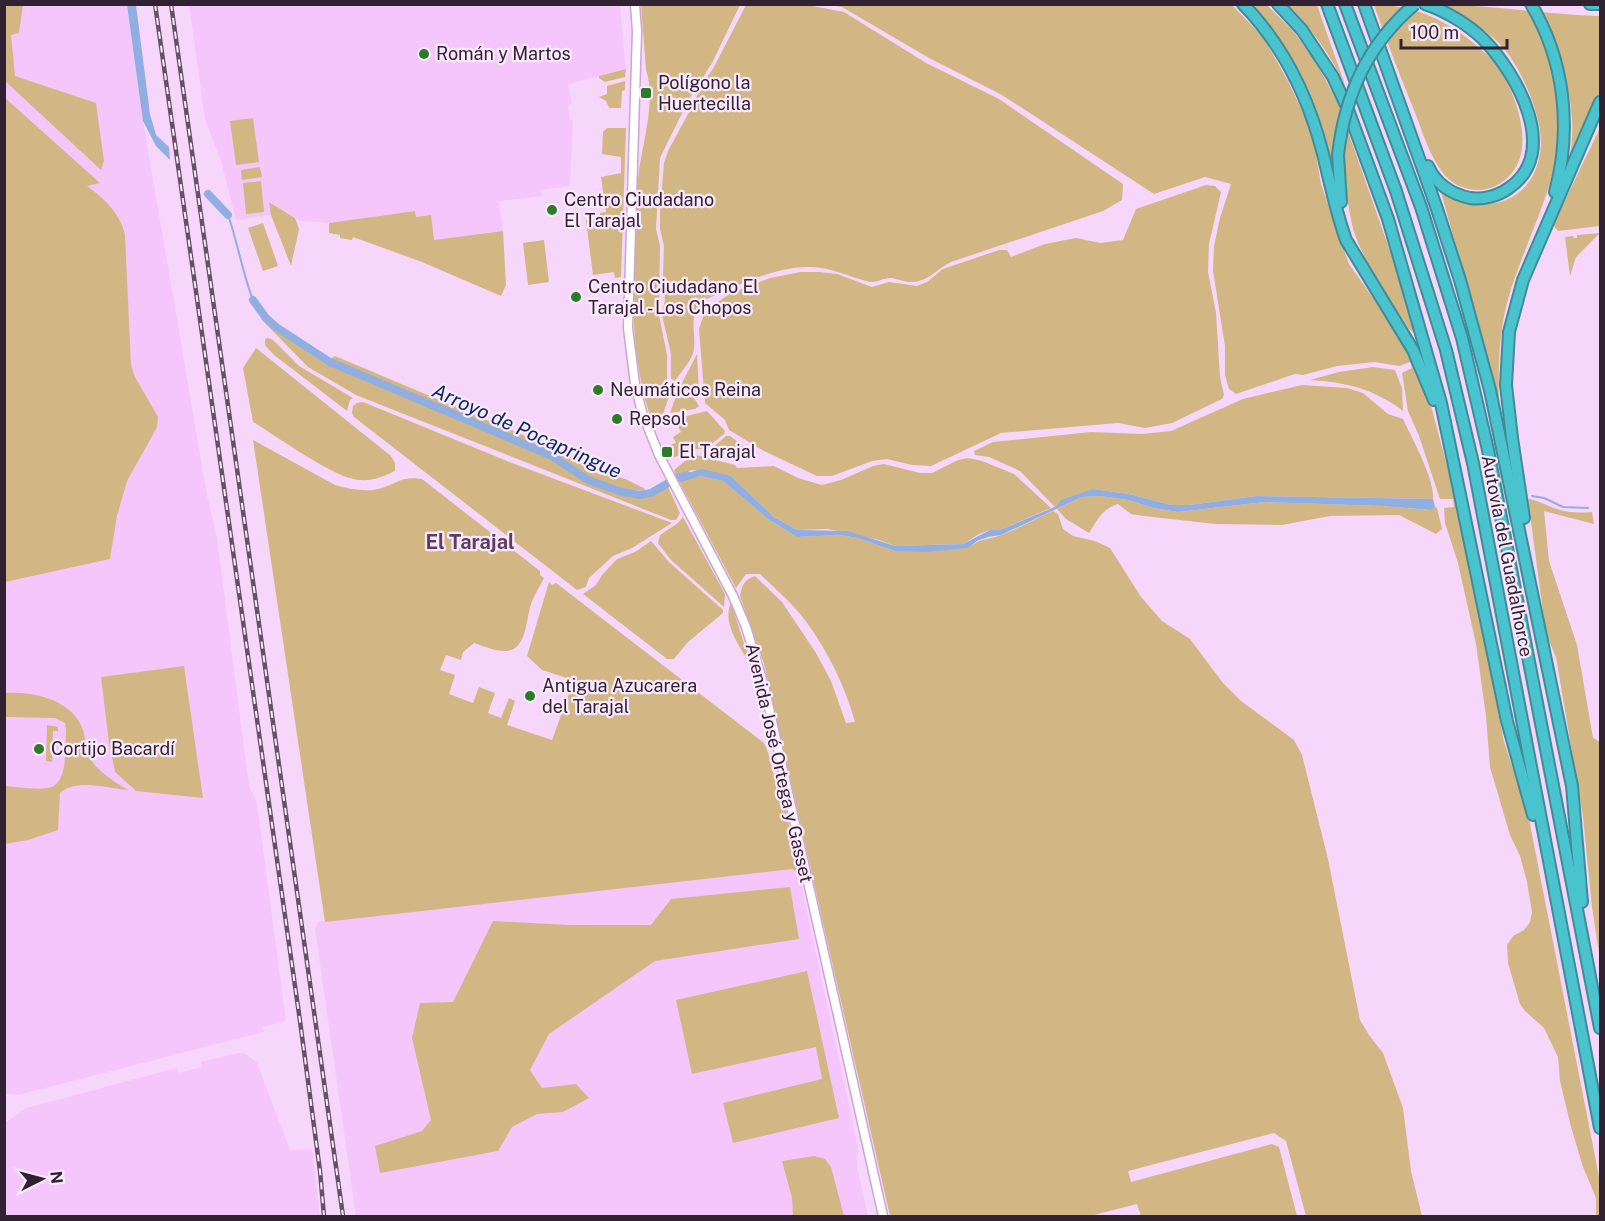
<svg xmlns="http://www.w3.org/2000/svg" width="1605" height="1221" viewBox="0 0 1605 1221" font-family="'Public Sans',sans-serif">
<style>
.built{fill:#f5c6fb}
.green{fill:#d2b785}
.water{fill:#91aee2}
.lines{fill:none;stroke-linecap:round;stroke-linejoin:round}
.stream{stroke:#91aee2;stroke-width:2}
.canal{stroke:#91aee2;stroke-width:8}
.secondary-casing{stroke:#cda5d2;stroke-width:11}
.highway-casing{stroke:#418b98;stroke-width:14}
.secondary{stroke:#fff;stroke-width:8}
.highway{stroke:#49c4ce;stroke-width:10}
.rail-casing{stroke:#645067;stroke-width:4.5}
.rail{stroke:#fbeafd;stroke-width:2;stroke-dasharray:7;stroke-linecap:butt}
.highway-bridge-casing{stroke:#418b98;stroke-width:14;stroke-linecap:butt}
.highway-bridge{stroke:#49c4ce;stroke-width:10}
.poi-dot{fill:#2b7c27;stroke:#fbeafd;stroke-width:2}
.labels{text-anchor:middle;stroke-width:4.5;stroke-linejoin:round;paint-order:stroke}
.poi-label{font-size:18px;fill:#312133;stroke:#fbeafd;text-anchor:start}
.street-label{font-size:18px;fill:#312133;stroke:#fbeafd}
.water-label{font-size:20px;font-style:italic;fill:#0a2763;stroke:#fbeafd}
.neighbourhood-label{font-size:20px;font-weight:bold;fill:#5e3c63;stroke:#fbeafd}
</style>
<rect width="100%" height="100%" fill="#f7d6fb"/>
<!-- built -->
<g class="built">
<path d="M5,5H127L143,121L207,495L217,538L249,786L257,803L286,1021L263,1027L264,1032L18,1095L5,1094Z"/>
<path d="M189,5H620L626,69L568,84L572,104L568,105L570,120H573L570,186L541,190L542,196L499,201L503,231L434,240L416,217L415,211L329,223L306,221H300L270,202L271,215L236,220L221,161L205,119Z"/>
<path d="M792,869L799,874L858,1148L857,1166L868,1216H356L315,929L318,922Z"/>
<path d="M238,1053L246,1054L257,1063L290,1150L312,1149L320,1216H5V1123L26,1108L177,1068L178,1073L202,1067L201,1062Z"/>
</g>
<!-- green -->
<g class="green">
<path d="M5,4L23,5L19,33L11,35L15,76L96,103L104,161L101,170L5,81Z"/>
<path d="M641,5H740L712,63L689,99L660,158L656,229L660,246L659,315L667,355V379L670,394L663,414L652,421C626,348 632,256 638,179C641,147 657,101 646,70Z"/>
<path d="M746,5H807L844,12L926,63L999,99L1123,184L1122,200L1103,211L951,262C940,267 931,278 919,281C909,284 901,280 892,278C884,277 877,283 870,282C849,277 829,266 807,267C770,268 735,287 702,301C688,319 696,330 694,348C694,358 681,372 675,381L671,378V354L662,315L665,300L663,273L664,246L660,229V213L664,163L668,151L695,101L699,90L714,67Z"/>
<path d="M831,5H1232L1263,37L1288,81L1312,132L1321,184L1349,264L1388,319L1412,359L1431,406L1455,496L1469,561L1504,742L1528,814L1600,1182V1216H1596V1198L1583,1167L1571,1127L1560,1081L1558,1057L1544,1028L1525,1011L1520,1004L1508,963L1507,945L1513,936L1524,930L1530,922L1532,912L1527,882L1520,856L1510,835L1490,767L1486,716L1476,644L1458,563L1445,523L1444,508L1454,507L1453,499H1440L1419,436L1408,411L1402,373L1412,368L1410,362L1399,366L1375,362L1337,366L1303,375L1295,374L1236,394L1229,389L1225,375V346L1213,271L1214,246L1220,218L1231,184L1205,177L1154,194L1002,95L929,58L842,7Z"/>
<path d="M1251,5H1267L1294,32L1317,64L1338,103L1391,254L1416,334L1409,329C1389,298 1366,267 1354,232C1349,214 1347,195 1345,176L1342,173L1335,139L1332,174C1328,157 1325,140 1321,124C1308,79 1281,40 1251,5Z"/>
<path d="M1288,5H1317L1345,85C1330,54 1312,29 1288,5Z"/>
<path d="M1374,5C1413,4 1449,21 1477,46C1482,51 1489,56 1494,61C1515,90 1539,150 1507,178C1500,185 1489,190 1479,190C1465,190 1451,184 1443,173C1430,156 1423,134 1416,115C1401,79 1387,42 1374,5Z"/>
<path d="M1444,5C1496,5 1548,15 1600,16V94L1583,125L1569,160C1578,118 1567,78 1553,38C1550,79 1564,119 1556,160C1546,205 1525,246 1511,289C1499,326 1498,364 1499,402L1441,192C1487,218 1538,202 1541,144C1542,115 1520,65 1500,44C1484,28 1463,16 1444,5Z"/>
<path d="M626,69L625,77L605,82L599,78V76Z"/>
<path d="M625,81V90L622,91L621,108H609L606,101L599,97L607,94V86Z"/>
<path d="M4,97L100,183L87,186C105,199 120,213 125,235L131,365L135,377L158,417L157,427L150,440L127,481L117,516L110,559L5,582Z"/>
<path d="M253,118L259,162L236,165L230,121Z"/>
<path d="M607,128H626L621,277L615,278L614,272L593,275L586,220L600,218V213L606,212L601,177L621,173V157L602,154L603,132Z"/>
<path d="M1600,128V226L1558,231L1553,225Z"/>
<path d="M260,167L262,177L242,180L241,170Z"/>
<path d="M261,181L264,212L246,214L243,183Z"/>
<path d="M1206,185L1215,186L1221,192L1209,244L1208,272L1216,313L1220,377L1224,395L1222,399L1172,423L1145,428L1118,423L1001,433L931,466L912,465L887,459L872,461L832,476H817L764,451L729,430L725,420L705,403L699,329L703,317L709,308L731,293L770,278L801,272H819L837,274L872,287L889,282L917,286L927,282L943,269L999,250H1007L1011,257L1045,244L1076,238L1100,243L1123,240L1136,209Z"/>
<path d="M269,202L295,218L299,229L291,266L271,215Z"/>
<path d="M415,211L416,217L431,215L434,240L503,231L506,285L501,296L422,262L353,237L352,240L340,238V235L329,233V223Z"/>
<path d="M263,223L278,266L263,271L248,228Z"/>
<path d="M1600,233L1576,257L1570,276L1565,237L1573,236L1574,238H1577V235Z"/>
<path d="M544,240L549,282L528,285L523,243Z"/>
<path d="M263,318L276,330L332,366L550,458L589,483L629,497L642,498L652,497L668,487L680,513L676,520H671L356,395L308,367L261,319Z"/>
<path d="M268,338L273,340L299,366L353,398L350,400L347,411L274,355L265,345V339Z"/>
<path d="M256,348L391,456L395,463V471C382,477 373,481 359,480C335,479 276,436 253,422L243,368Z"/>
<path d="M697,354L699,396L683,388L681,385Z"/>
<path d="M335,356L594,465L593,470C601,478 606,474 616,476C625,478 635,484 644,488L645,491L622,489L589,478L553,454L331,359Z"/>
<path d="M1373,367L1395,370L1402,388L1403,411C1375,389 1345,382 1310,380L1339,372Z"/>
<path d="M1302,385L1347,388L1363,393L1388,414L1403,419C1412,438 1435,480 1433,499L1256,496L1189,505H1171L1129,494L1093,489L1055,507L1020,471L989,457L975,455L974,451L993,442L1091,432L1142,434L1171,431L1243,399Z"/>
<path d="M677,393L694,398L699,406L695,409L670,413Z"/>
<path d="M363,402L512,463L672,523L632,548L613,556L589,578L586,587L577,590L354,417L352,413L353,406L357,403Z"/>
<path d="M707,411L725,431L724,434L705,449C692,447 683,455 671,458L666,446L676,443L673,437L681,432L674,419Z"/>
<path d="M726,436H730L750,451L748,455L734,456L712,452V448Z"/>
<path d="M253,440L335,485C351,489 366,493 382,488C399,482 403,476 422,479L540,571V575L544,578C540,587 534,595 531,604C526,619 527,650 506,651C496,652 484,646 474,643L463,652L461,660L446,655L440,670L455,675L449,694L473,703L479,687L495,693L488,713L501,718L509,698L515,701L507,725L552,740L570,691L567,678L542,670L527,656L549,582L552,585L556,583L764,743C773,760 772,781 783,796L799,874L792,869L325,922Z"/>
<path d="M696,455L735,465L737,468L774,466L798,478L822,485L841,480L873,466L884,464L920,473H932L958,460L968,458L982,461L1014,474L1051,508L1000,530H990L979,534L963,544L895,546L879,540L828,529L797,530L774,517L731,476L692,470L676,476L674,470L690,457Z"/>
<path d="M700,476L723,481L768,519L797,537L839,535L857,538L895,551L968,548C982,537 990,540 1004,534C1021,527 1037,518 1053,511L1058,514L1063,529L1073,536L1095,541L1110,548L1141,597L1162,621L1190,639L1223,683L1241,701L1294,740L1302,755L1328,859L1360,1020L1369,1035L1383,1053L1403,1108L1411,1171L1422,1216H1306L1286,1141L1274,1133L1128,1171L1131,1182L1272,1144L1279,1147L1297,1216H1141L1137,1204L1090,1216H890L764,664L740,596C742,585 744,580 755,576L782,602L816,653L831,681L846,723L855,722C845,685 824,643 800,614C788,599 773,587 760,574H746L736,588L679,481Z"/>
<path d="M1100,496L1128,500L1153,508L1178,512L1265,502L1382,506L1429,510L1435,507L1437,508L1442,529L1436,534L1399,515L1330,516L1282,525L1215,524L1144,516L1131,514L1118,504C1101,510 1098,519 1089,533L1066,519L1057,509L1082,497Z"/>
<path d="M1528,499C1538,500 1547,506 1557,509C1569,513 1580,513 1592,512L1594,524L1544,511L1549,561L1577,645L1593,738L1600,742V960L1592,907L1583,817L1556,657L1546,634Z"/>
<path d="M683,517L725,594L724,607L671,560L658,543L660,535L678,523Z"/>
<path d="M651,541L669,562L723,610V613L688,642L674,659H667L583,594L596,585L602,575L617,559L635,552Z"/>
<path d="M731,603L752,668C742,649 721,624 731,603Z"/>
<path d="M184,666L203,798L136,791L115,772L109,743L101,677Z"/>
<path d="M5,693C33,691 72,699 83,730C86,738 85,749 89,757C98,772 113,781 128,790C107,788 76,778 60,793L58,830L28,840L5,844V786C18,787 35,790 48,788C69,785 65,745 66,729L65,723L55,718L5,717Z"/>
<path d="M47,725L58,727V731H53L52,762L46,761Z"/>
<path d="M790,887L799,939L655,961L549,1034L530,1070L542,1088L576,1084L589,1098L563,1112L537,1114L512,1127L498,1151L380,1173L375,1146L422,1131L431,1120L412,1038L420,1003L453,1002L493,921L569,925H651L671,899Z"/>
<path d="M807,971L839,1118L733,1143L723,1103L822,1079L816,1047L692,1074L676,1000Z"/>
<path d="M814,1156L825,1159L831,1167L844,1216H793L792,1198L782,1161Z"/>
</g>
<!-- water -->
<g class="water">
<path d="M127,5H136L150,114L156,135L169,147L170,160L156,146L143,121Z"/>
<path d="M702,469L731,476L774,517L797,530L848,531L895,546L963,544L990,530H1000L1057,506L1061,500L1093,489L1129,494L1171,505H1189L1256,496L1433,499L1435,507L1430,510L1382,506L1265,502L1178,512L1153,508L1128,500L1100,496L1082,497L1001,535L988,537L977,541L968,548L926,552L895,551L857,538L839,535L797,537L768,519L723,481L700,476L681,482L676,476Z"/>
</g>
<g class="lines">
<!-- stream -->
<g class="stream">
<path d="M228,215C238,243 242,272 253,300"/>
<path d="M1532,496L1544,498L1563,507L1588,508"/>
</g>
<!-- canal -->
<g class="canal">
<path d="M208,194L228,215"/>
<path d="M253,300L266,318L276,327L330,362L552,456L588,480L622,492L640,495L651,493L677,478L687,475"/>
</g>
<defs>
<path id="secondary" d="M635,4L637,31L628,328L635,384L642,412L659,455L733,596L746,627L764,686L883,1216"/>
<g id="highway">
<path d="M1243,4C1284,46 1309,99 1323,154C1330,183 1336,212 1346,240L1413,350L1434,400"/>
<path d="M1278,4L1302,30L1333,77L1347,107L1388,219L1441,403L1507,721L1533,815"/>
<path d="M1327,4L1396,191L1446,350L1473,463L1600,1128"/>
<path d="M1345,4L1421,207L1462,338L1488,450L1600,1028"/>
<path d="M1364,4L1436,206L1460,280L1490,390L1572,786L1582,902"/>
<path d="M1425,4C1446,11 1469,25 1484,40C1517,74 1561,152 1509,188C1498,196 1483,200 1470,198C1451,194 1436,184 1428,166"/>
<path d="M1531,4C1565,61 1572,129 1555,192"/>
<path d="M1590,4H1599"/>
<path d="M1338,155L1341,202"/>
<path d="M1524,518L1512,438L1506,385L1509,332L1523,280L1600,102"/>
</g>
</defs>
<!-- secondary casing -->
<use href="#secondary" class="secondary-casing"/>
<!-- highway casing -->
<use href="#highway" class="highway-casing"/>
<!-- secondary -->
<use href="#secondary" class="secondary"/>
<!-- highway -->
<use href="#highway" class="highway"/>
<defs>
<g id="rail">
<path d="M155,4L300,1021L320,1171L324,1216"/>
<path d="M171,4L343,1216"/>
</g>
</defs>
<!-- rail casing -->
<use href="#rail" class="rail-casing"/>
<!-- rail -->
<use href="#rail" class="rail"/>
<defs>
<path id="highway-bridge" d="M1338,155C1345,94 1368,44 1415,4"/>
</defs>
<!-- highway-bridge casing -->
<use href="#highway-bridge" class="highway-bridge-casing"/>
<!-- highway-bridge -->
<use href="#highway-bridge" class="highway-bridge"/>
</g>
<!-- markers -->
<g class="poi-dot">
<circle cx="424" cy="54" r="6"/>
<rect x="640" y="87" width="12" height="12" rx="3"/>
<circle cx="552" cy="210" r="6"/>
<circle cx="576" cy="297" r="6"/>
<circle cx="598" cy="390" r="6"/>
<circle cx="617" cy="419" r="6"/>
<rect x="661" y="446" width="12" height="12" rx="3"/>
<circle cx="530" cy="696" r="6"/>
<circle cx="39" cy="749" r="6"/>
</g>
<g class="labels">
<!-- poi labels -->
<g class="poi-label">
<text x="436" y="60">Román y Martos</text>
<text x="658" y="89">Polígono la<tspan x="658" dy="21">Huertecilla</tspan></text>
<text x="564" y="206">Centro Ciudadano<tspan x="564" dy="21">El Tarajal</tspan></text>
<text x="588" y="293">Centro Ciudadano El<tspan x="588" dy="21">Tarajal - Los Chopos</tspan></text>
<text x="610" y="396">Neumáticos Reina</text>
<text x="629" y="425">Repsol</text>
<text x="679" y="458">El Tarajal</text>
<text x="542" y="692">Antigua Azucarera<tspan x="542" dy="21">del Tarajal</tspan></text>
<text x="51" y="755">Cortijo Bacardí</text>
</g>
<!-- street labels -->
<g class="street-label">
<text transform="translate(1507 556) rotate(79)" y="6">Autovía del Guadalhorce</text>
<text transform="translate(779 763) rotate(77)" y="6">Avenida José Ortega y Gasset</text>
</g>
<!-- water labels -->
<g class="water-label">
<text transform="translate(527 431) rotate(24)" y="7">Arroyo de Pocapringue</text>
</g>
<!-- neighbourhood labels -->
<g class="neighbourhood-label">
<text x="470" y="549">El Tarajal</text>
</g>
</g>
<!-- border -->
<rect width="1605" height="1221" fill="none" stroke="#312133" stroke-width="12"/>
<!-- north arrow -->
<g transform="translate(42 1179) rotate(84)" stroke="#fbeafd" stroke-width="4.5" paint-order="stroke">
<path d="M0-4.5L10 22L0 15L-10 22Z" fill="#312133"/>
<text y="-9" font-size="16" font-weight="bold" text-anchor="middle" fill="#312133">N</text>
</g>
<!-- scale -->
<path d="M1401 39v9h106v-9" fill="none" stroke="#312133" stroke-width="3"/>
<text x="1410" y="39" font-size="18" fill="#312133" stroke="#fbeafd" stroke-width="4.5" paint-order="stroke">100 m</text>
</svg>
